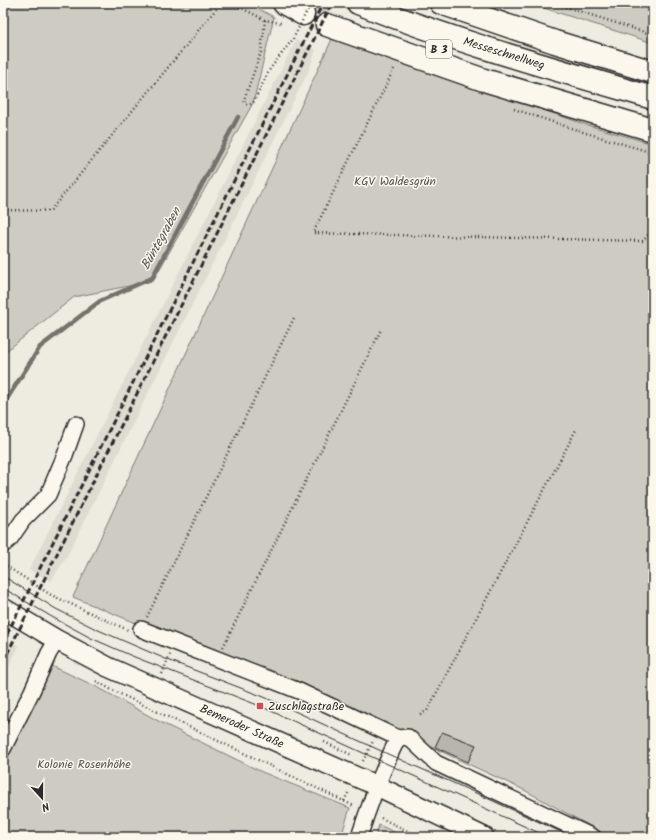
<svg xmlns="http://www.w3.org/2000/svg" width="656" height="840" viewBox="0 0 656 840" font-family="Kalam,sans-serif">
<style>
.built{fill:#dedbd1}
.green{fill:#cecbc2;stroke:#7c7b76}
.lines{fill:none;stroke-linecap:round;stroke-linejoin:round}
.stream{stroke:#74726e;stroke-width:4.5}
.building{fill:#b8b5ae;stroke:#2b2b2b}
.highway-tunnel{stroke:#c7c5bc;stroke-width:22;stroke-dasharray:22 11;stroke-linecap:butt}
.minor-casing{stroke:#2b2b2b;stroke-width:18}
.major-casing{stroke:#2b2b2b;stroke-width:22}
.highway-casing{stroke:#2b2b2b;stroke-width:25}
.path{stroke:#2b2b2b;stroke-width:2.5;stroke-dasharray:1 3;stroke-linecap:butt}
.minor{stroke:#fbf7ec;stroke-width:15}
.major{stroke:#fbf7ec;stroke-width:19}
.highway{stroke:#fbf7ec;stroke-width:22}
.tram{stroke:#2b2b2b;stroke-width:1}
.rail{stroke:#2b2b2b;stroke-width:3;stroke-dasharray:6 3;stroke-linecap:butt}
.path-bridge{stroke:#2b2b2b;stroke-width:2.5;stroke-dasharray:1 3;stroke-linecap:butt}
.poi-dot{fill:#d1495b;stroke:#fbf7ec;stroke-width:1.5}
.labels{text-anchor:middle;stroke-width:3;stroke-linejoin:round;paint-order:stroke}
.shield{fill:#fbf7ec;stroke:#696865;stroke-width:1}
.shield-label{font-size:11px;font-weight:bold;fill:#2b2b2b}
.street-label{font-size:12px;fill:#2b2b2b;stroke:#fbf7ec}
.park-label{font-size:12px;fill:#545351;stroke:#fbf7ec}
.poi-label{font-size:12px;fill:#2b2b2b;stroke:#fbf7ec;text-anchor:start}
.water-label{font-size:13px;font-style:italic;fill:#555552;stroke:#fbf7ec}
</style>
<rect width="100%" height="100%" fill="#eeebe0"/>
<filter id="ink" filterUnits="userSpaceOnUse"><feTurbulence type="fractalNoise" baseFrequency=".025" numOctaves="2"/><feDisplacementMap in="SourceGraphic" scale="8" xChannelSelector="R" yChannelSelector="G"/><feConvolveMatrix kernelMatrix="1 2 1 2 8 2 1 2 1" color-interpolation-filters="sRGB"/></filter>
<g filter="url(#ink)">
<!-- built -->
<g class="built">
<path d="M296,40L316,50L309,70L68,554L51,581L29,570Z"/>
<path d="M3,638L19,646L3,678Z"/>
</g>
<!-- green -->
<g class="green">
<path d="M3,3H247L274,17L253,103L153,281L74,297L5,352L3,356Z"/>
<path d="M528,3H653V43Z"/>
<path d="M333,37L584,124L653,144V837H610L526,791L393,729L73,597Z"/>
<path d="M50,665L99,688L162,723L262,772L350,808L341,837H3V759Z"/>
<path d="M379,825L405,837H375Z"/>
</g>
<g class="lines">
<!-- stream -->
<path class="stream" d="M3,405L40,347L100,301L152,278L238,117"/>
</g>
<!-- building -->
<path class="building" d="M442,732L476,745L468,762L435,747Z"/>
<g class="lines">
<!-- highway-tunnel -->
<path class="highway-tunnel" d="M307,7L332,16"/>
<defs>
<g id="minor">
<path d="M3,545L10,539L23,520L48,495L65,455L76,424"/>
<path d="M141,629L299,691L398,738L408,737L436,763L593,837"/>
<path d="M3,749L32,691L49,653L57,640"/>
<path d="M359,837C370,803 382,770 398,738"/>
</g>
<path id="major" d="M3,608L57,640L108,667L377,786L484,837"/>
<g id="highway">
<path d="M284,3L303,14"/>
<path d="M358,3C454,41 554,69 653,98"/>
<path d="M441,3L555,42L653,72"/>
<path d="M327,25L484,80L653,130"/>
</g>
</defs>
<!-- minor casing -->
<use href="#minor" class="minor-casing"/>
<!-- major casing -->
<use href="#major" class="major-casing"/>
<!-- highway casing -->
<use href="#highway" class="highway-casing"/>
<!-- path -->
<g class="path">
<path d="M232,3L265,20L281,23"/>
<path d="M554,3L653,35"/>
<path d="M265,20L261,52L244,100L246,104L249,105L253,103L270,69L293,39"/>
<path d="M394,69L313,233L643,241L653,229"/>
<path d="M514,109L583,132L653,153"/>
<path d="M3,210L50,211L221,3"/>
<path d="M3,564L51,595L128,630"/>
<path d="M147,617L295,316"/>
<path d="M223,647L381,330"/>
<path d="M162,674L170,654"/>
<path d="M96,681L110,689L354,806"/>
<path d="M420,714L427,711L576,430"/>
<path d="M324,742L352,755"/>
<path d="M363,761L373,741"/>
<path d="M344,801L349,791"/>
<path d="M381,818L420,837"/>
</g>
<!-- minor -->
<use href="#minor" class="minor"/>
<!-- major -->
<use href="#major" class="major"/>
<!-- highway -->
<use href="#highway" class="highway"/>
<!-- tram -->
<g class="tram">
<path d="M3,576L56,609L96,629L168,660L264,697L390,755L478,794L572,837"/>
<path d="M3,588L52,617L91,638L132,656L260,706L548,837"/>
</g>
<!-- rail -->
<g class="rail">
<path d="M3,642L323,3"/>
<path d="M3,662L332,3"/>
</g>
<!-- path-bridge -->
<path class="path-bridge" d="M293,39L311,3"/>
</g>
</g>
<!-- markers -->
<rect class="poi-dot" x="256" y="702" width="8" height="8" rx="2"/>
<g class="labels">
<!-- shield labels -->
<rect class="shield" x="426" y="40" width="26" height="18" rx="3"/>
<g class="shield-label">
<text x="439" y="53">B 3</text>
</g>
<!-- street labels -->
<g class="street-label">
<text transform="translate(504 53) rotate(17)" y="4">Messeschnellweg</text>
<text transform="translate(242 726) rotate(24)" y="4">Bemeroder Straße</text>
</g>
<!-- park labels -->
<g class="park-label">
<text x="395" y="185">KGV Waldesgrün</text>
<text x="84" y="768">Kolonie Rosenhöhe</text>
</g>
<!-- poi labels -->
<g class="poi-label">
<text x="268" y="710">Zuschlagstraße</text>
</g>
<!-- water labels -->
<g class="water-label">
<text transform="translate(160 238) rotate(-61)" y="5">Büntegraben</text>
</g>
</g>
<!-- margin -->
<rect width="656" height="840" fill="none" stroke="#fbf7ec" stroke-width="16"/>
<rect x="8" y="8" width="640" height="824" fill="none" stroke="#2b2b2b" stroke-width="1.5" filter="url(#ink)"/>
<!-- north arrow -->
<g transform="translate(42 798) rotate(159)" stroke="#fbf7ec" stroke-width="3" paint-order="stroke">
<path d="M0-3L7 15L0 10L-7 15Z" fill="#2b2b2b"/>
<text y="-6" font-size="11" font-weight="bold" text-anchor="middle" fill="#2b2b2b">N</text>
</g>
</svg>
